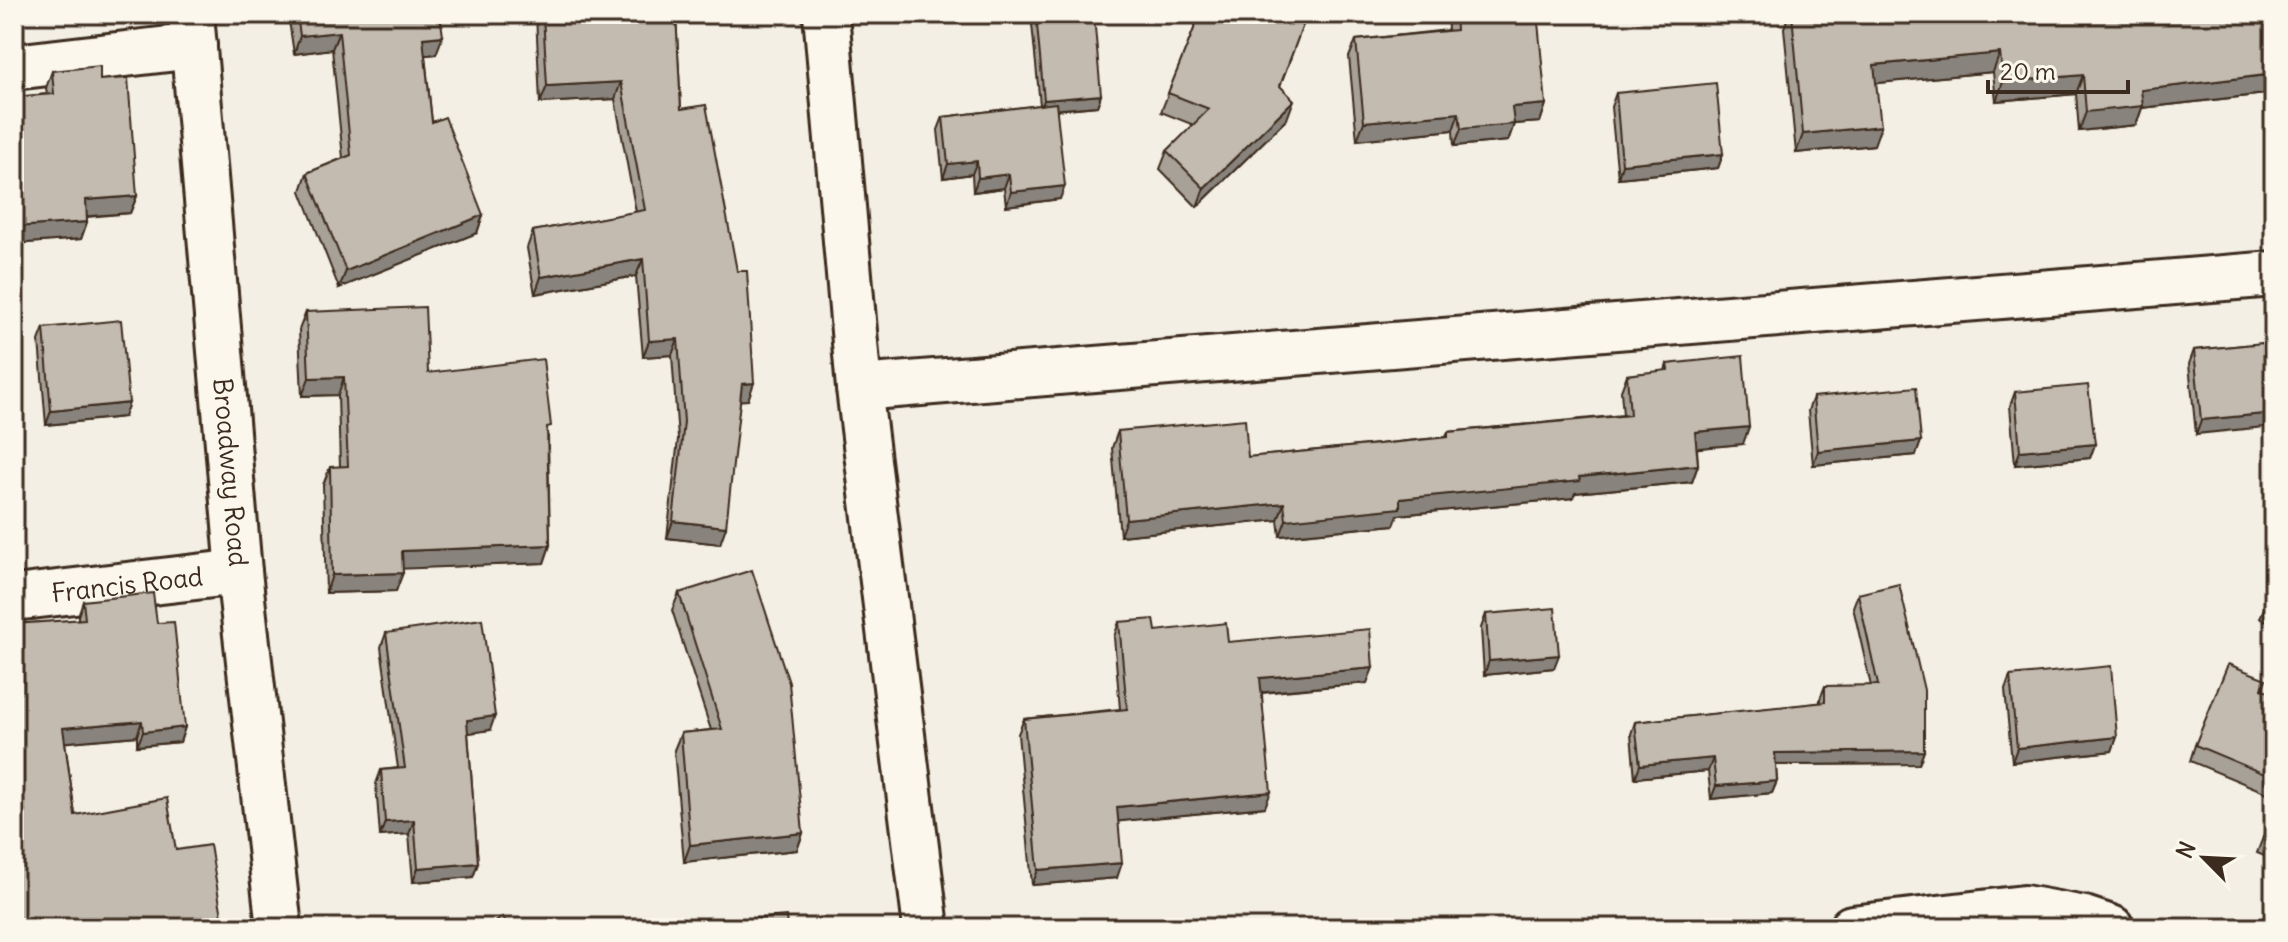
<svg xmlns="http://www.w3.org/2000/svg" width="2288" height="942" viewBox="0 0 2288 942" font-family="Delius,sans-serif">
<style>
.lines{fill:none;stroke-linecap:round;stroke-linejoin:round}
.minor-casing{stroke:#3b2a1e;stroke-width:50}
.minor{stroke:#fbf7ec;stroke-width:44}
.wall{fill:#a8a197;stroke:#3b2a1e;stroke-width:2}
.shaded-wall{fill:#88837b;stroke:#3b2a1e;stroke-width:2}
.building{fill:#c3bbb0;stroke:#3b2a1e;stroke-width:2}
.labels{text-anchor:middle;stroke-width:8;stroke-linejoin:round;paint-order:stroke}
.street-label{font-size:26px;fill:#3b2a1e;stroke:#fbf7ec}
</style>
<rect width="100%" height="100%" fill="#f3efe4"/>
<filter id="ink" filterUnits="userSpaceOnUse"><feTurbulence type="fractalNoise" baseFrequency=".0125" numOctaves="2"/><feDisplacementMap in="SourceGraphic" scale="16" xChannelSelector="R" yChannelSelector="G"/><feConvolveMatrix kernelMatrix="1 2 1 2 8 2 1 2 1" color-interpolation-filters="sRGB"/></filter>
<g filter="url(#ink)">
<g class="lines">
<defs>
<g id="minor">
<path id="s1" d="M191,14L239,572L279,928"/>
<path d="M826,14L859,388L926,928"/>
<path d="M14,67L194,46"/>
<path d="M859,388L2274,274"/>
<path id="s2" d="M14,598L239,572"/>
<path d="M1852,928L2024,908L2084,919L2111,928"/>
</g>
</defs>
<!-- minor casing -->
<use href="#minor" class="minor-casing"/>
<!-- minor -->
<use href="#minor" class="minor"/>
</g>
<!-- wall -->
<g class="wall">
<path d="M288,14H440L436,54L425,55L432,122L483,215L477,233L339,288L301,191L307,173L343,158L332,49L294,54Z"/>
<path d="M536,14H676L681,109L748,400H740L720,544L667,538L678,439L672,355L643,357L636,276L535,294L527,248L533,231L636,212L615,99L540,103Z"/>
<path d="M1031,14H1081L1101,95L1097,106L1056,110L1060,199L1006,206L1004,188L973,192L972,174L943,178L938,130L943,117L1040,105Z"/>
<path d="M1170,14H1307L1280,86L1287,119L1197,207L1160,169L1167,151L1194,125L1161,112L1198,19L1171,22Z"/>
<path d="M1447,14H1521L1522,23L1546,104L1540,122L1514,124L1508,141L1454,146L1453,130L1357,140L1349,57L1356,40L1448,30Z"/>
<path d="M1789,14H2274V93L2142,108L2136,125L2079,131L2076,94L1996,101L1993,72L1876,83L1874,145L1796,153L1784,28Z"/>
<path d="M52,71L100,80L137,196L130,213L87,217V222L81,239L14,244V97L47,94L46,88Z"/>
<path d="M1616,93L1723,154L1718,168L1618,178L1611,107Z"/>
<path d="M306,312L428,373L548,436L550,545L544,563L403,568L396,591L326,593L323,485L330,467H340L338,395L302,396L299,330Z"/>
<path d="M44,328L124,417L46,425L39,341Z"/>
<path d="M2274,342L2196,434L2189,364L2194,350Z"/>
<path d="M1667,364L1743,444L1697,448L1698,465L1692,482L1575,493L1573,498L1398,515L1394,525L1280,536L1278,520L1120,536L1112,448L1118,431L1248,457L1446,437L1448,432L1623,415L1621,391L1627,375L1665,371Z"/>
<path d="M2015,392L2095,444L2090,458L2015,465L2010,406Z"/>
<path d="M1813,397L1921,441L1916,455L1813,465L1808,411Z"/>
<path d="M2274,584V624L2260,618Z"/>
<path d="M679,593L803,833L797,850L684,862L674,750L681,733L711,730L672,610Z"/>
<path d="M1858,594L1924,751L1919,764L1776,765L1777,781L1772,793L1711,799L1708,771L1635,778L1631,734L1635,722L1820,703V699L1825,686H1871L1853,607Z"/>
<path d="M83,601L157,623L185,727L180,742L137,746V736L65,742L75,815L176,850L14,928V824L18,814L14,789V624L78,620V616Z"/>
<path d="M1486,614L1554,668L1484,675L1481,628Z"/>
<path d="M1119,622L1156,631L1228,642L1367,683L1262,693L1265,807L1118,821L1117,878L1032,885L1018,734L1024,719L1120,709L1114,637Z"/>
<path d="M386,633L490,730L468,733L478,863L473,877L413,882L409,834L380,836L376,784L381,770L398,768L381,647Z"/>
<path d="M2010,676L2117,737L2112,751L2012,762L2005,690Z"/>
<path d="M2262,689L2274,694V796L2190,761L2195,745Z"/>
<path d="M2274,809V860L2257,853Z"/>
</g>
<!-- shaded-wall -->
<g class="shaded-wall">
<path d="M1174,14H1200L1198,19L1171,22Z"/>
<path d="M339,32L332,49L294,54L300,36Z"/>
<path d="M443,36L436,54L417,56L423,38Z"/>
<path d="M2000,53L1993,72L1868,84L1874,65Z"/>
<path d="M2274,74V93L2142,108L2136,125L2079,131L2086,112L2141,90Z"/>
<path d="M2083,75L2076,94L1996,101L2003,82Z"/>
<path d="M621,82L615,99L540,103L547,86Z"/>
<path d="M1101,95L1097,106L1040,111L1044,100Z"/>
<path d="M1294,100L1287,119L1197,207L1204,188Z"/>
<path d="M1546,104L1540,122L1514,124L1508,141L1454,146L1461,129L1512,107Z"/>
<path d="M1459,113L1453,130L1357,140L1364,122Z"/>
<path d="M1881,126L1874,145L1796,153L1803,134Z"/>
<path d="M1723,154L1718,168L1618,178L1622,164Z"/>
<path d="M977,161L972,174L943,178L948,164Z"/>
<path d="M1009,174L1004,188L973,192L978,178Z"/>
<path d="M1065,186L1060,199L1006,206L1011,192Z"/>
<path d="M137,196L130,213L79,217L86,200Z"/>
<path d="M483,215L477,233L339,288L346,271Z"/>
<path d="M87,222L81,239L14,244V227Z"/>
<path d="M643,259L636,276L535,294L541,277Z"/>
<path d="M678,339L672,355L643,357L649,341Z"/>
<path d="M344,377L338,395L302,396L309,378Z"/>
<path d="M754,383L748,400L736,401L742,384Z"/>
<path d="M129,403L124,417L46,425L51,411Z"/>
<path d="M2274,413V426L2196,434L2201,420Z"/>
<path d="M1749,427L1743,444L1689,449L1695,432Z"/>
<path d="M1921,441L1916,455L1813,465L1818,451Z"/>
<path d="M2095,444L2090,458L2015,465L2020,451Z"/>
<path d="M1698,465L1692,482L1575,493L1573,498L1398,515L1394,525L1280,536L1286,520L1400,499L1579,477Z"/>
<path d="M1284,503L1278,520L1120,536L1126,519Z"/>
<path d="M673,521L726,527L720,544L667,538Z"/>
<path d="M550,545L544,563L396,569L402,551Z"/>
<path d="M403,573L396,591L326,593L332,575Z"/>
<path d="M1559,655L1554,668L1484,675L1489,661Z"/>
<path d="M1373,668L1367,683L1255,693L1260,678Z"/>
<path d="M495,716L490,730L462,734L467,720Z"/>
<path d="M142,721L137,736L58,743L63,728Z"/>
<path d="M185,727L180,742L137,746L143,732Z"/>
<path d="M2117,737L2112,751L2012,762L2017,748Z"/>
<path d="M1924,751L1919,764L1770,765L1775,753Z"/>
<path d="M1713,758L1708,771L1635,778L1640,765Z"/>
<path d="M1777,781L1772,793L1711,799L1716,786Z"/>
<path d="M1271,792L1265,807L1112,822L1117,807Z"/>
<path d="M414,820L409,834L380,836L385,822Z"/>
<path d="M803,833L797,850L684,862L690,845Z"/>
<path d="M478,863L473,877L413,882L418,868Z"/>
<path d="M1122,863L1117,878L1032,885L1038,870Z"/>
</g>
<!-- building -->
<g class="building">
<path d="M297,14H440L443,36L423,38L432,122L445,117L483,215L346,271L307,173L351,155L339,32L300,36Z"/>
<path d="M543,14H676L681,109L706,105L737,271H747L754,383L742,384L726,527L673,521L684,422L678,339L649,341L643,259L541,277L533,231L645,210L621,82L547,86Z"/>
<path d="M1036,14H1081V18L1094,16L1101,95L1044,100Z"/>
<path d="M1200,14H1307L1280,86L1294,100L1204,188L1167,151L1209,109L1168,93Z"/>
<path d="M1455,14H1521L1522,23L1538,22L1546,104L1512,107L1514,124L1461,129L1459,113L1364,122L1356,40L1456,30Z"/>
<path d="M1792,14H2274V74L2141,90L2143,106L2086,112L2083,75L2003,82L2000,53L1874,65L1881,126L1803,134Z"/>
<path d="M100,66V80L128,78L137,196L86,200L87,222L14,227V97L54,94L52,71Z"/>
<path d="M1716,83L1723,154L1622,164L1616,93Z"/>
<path d="M1056,103L1065,186L1011,192L1009,174L978,178L977,161L948,164L943,117Z"/>
<path d="M425,307L428,373L543,359L551,426L547,427L550,545L402,551L403,573L332,575L330,467L348,466L344,377L309,378L306,312Z"/>
<path d="M121,320L129,403L51,411L44,328Z"/>
<path d="M2274,342V413L2201,420L2194,350Z"/>
<path d="M1743,356L1749,427L1695,432L1698,465L1579,477L1580,481L1400,499V508L1286,520L1284,503L1126,519L1118,431L1245,419L1248,457L1448,437V432L1630,415L1627,375L1668,370L1667,364Z"/>
<path d="M2088,385L2095,444L2020,451L2015,392Z"/>
<path d="M1916,387L1921,441L1818,451L1813,397Z"/>
<path d="M752,570L789,683L803,833L690,845L681,733L722,729L679,593Z"/>
<path d="M1899,584L1924,690V751L1775,753L1777,781L1716,786L1713,758L1640,765L1635,722L1825,702V686L1878,685L1858,594Z"/>
<path d="M2274,584V604L2267,601Z"/>
<path d="M153,593L157,623L174,622L185,727L143,732L142,721L63,728L75,815L167,798L176,850L210,845L224,928H14V833H19L18,814H25L14,738V624L85,619L83,601Z"/>
<path d="M1555,608L1559,655L1489,661L1486,614Z"/>
<path d="M482,619L495,716L467,720L478,863L418,868L414,820L385,822L381,770L405,768L386,633Z"/>
<path d="M1154,619L1156,631L1226,623L1228,642L1370,629L1373,668L1260,678L1271,792L1117,807L1122,863L1038,870L1024,719L1127,709L1119,622Z"/>
<path d="M2228,664L2266,679L2262,689L2274,694V778L2195,745Z"/>
<path d="M2111,666L2117,737L2017,748L2010,676Z"/>
<path d="M2274,809V842L2263,837Z"/>
<path d="M786,916L787,928H730L729,921Z"/>
<path d="M502,917L511,928H488Z"/>
</g>
</g>
<g class="labels">
<!-- street labels -->
<g class="street-label">
<text dy="9" stroke="none"><textPath href="#s1" startOffset="460">Broadway Road</textPath></text>
<text dy="9" stroke="none"><textPath href="#s2" startOffset="114">Francis Road</textPath></text>
</g>
</g>
<!-- margin -->
<rect width="2288" height="942" fill="none" stroke="#fbf7ec" stroke-width="48"/>
<rect x="24" y="24" width="2240" height="894" fill="none" stroke="#3b2a1e" stroke-width="3" filter="url(#ink)"/>
<!-- north arrow -->
<g transform="translate(2204 858) rotate(294)" stroke="#fbf7ec" stroke-width="6" paint-order="stroke">
<path d="M0-6L14 30L0 20L-14 30Z" fill="#3b2a1e"/>
<text y="-12" font-size="22" font-weight="bold" text-anchor="middle" fill="#3b2a1e">N</text>
</g>
<!-- scale -->
<path d="M1988 80v12h140v-12" fill="none" stroke="#3b2a1e" stroke-width="4"/>
<text x="2000" y="80" font-size="24" fill="#3b2a1e" stroke="#fbf7ec" stroke-width="6" paint-order="stroke">20 m</text>
</svg>
